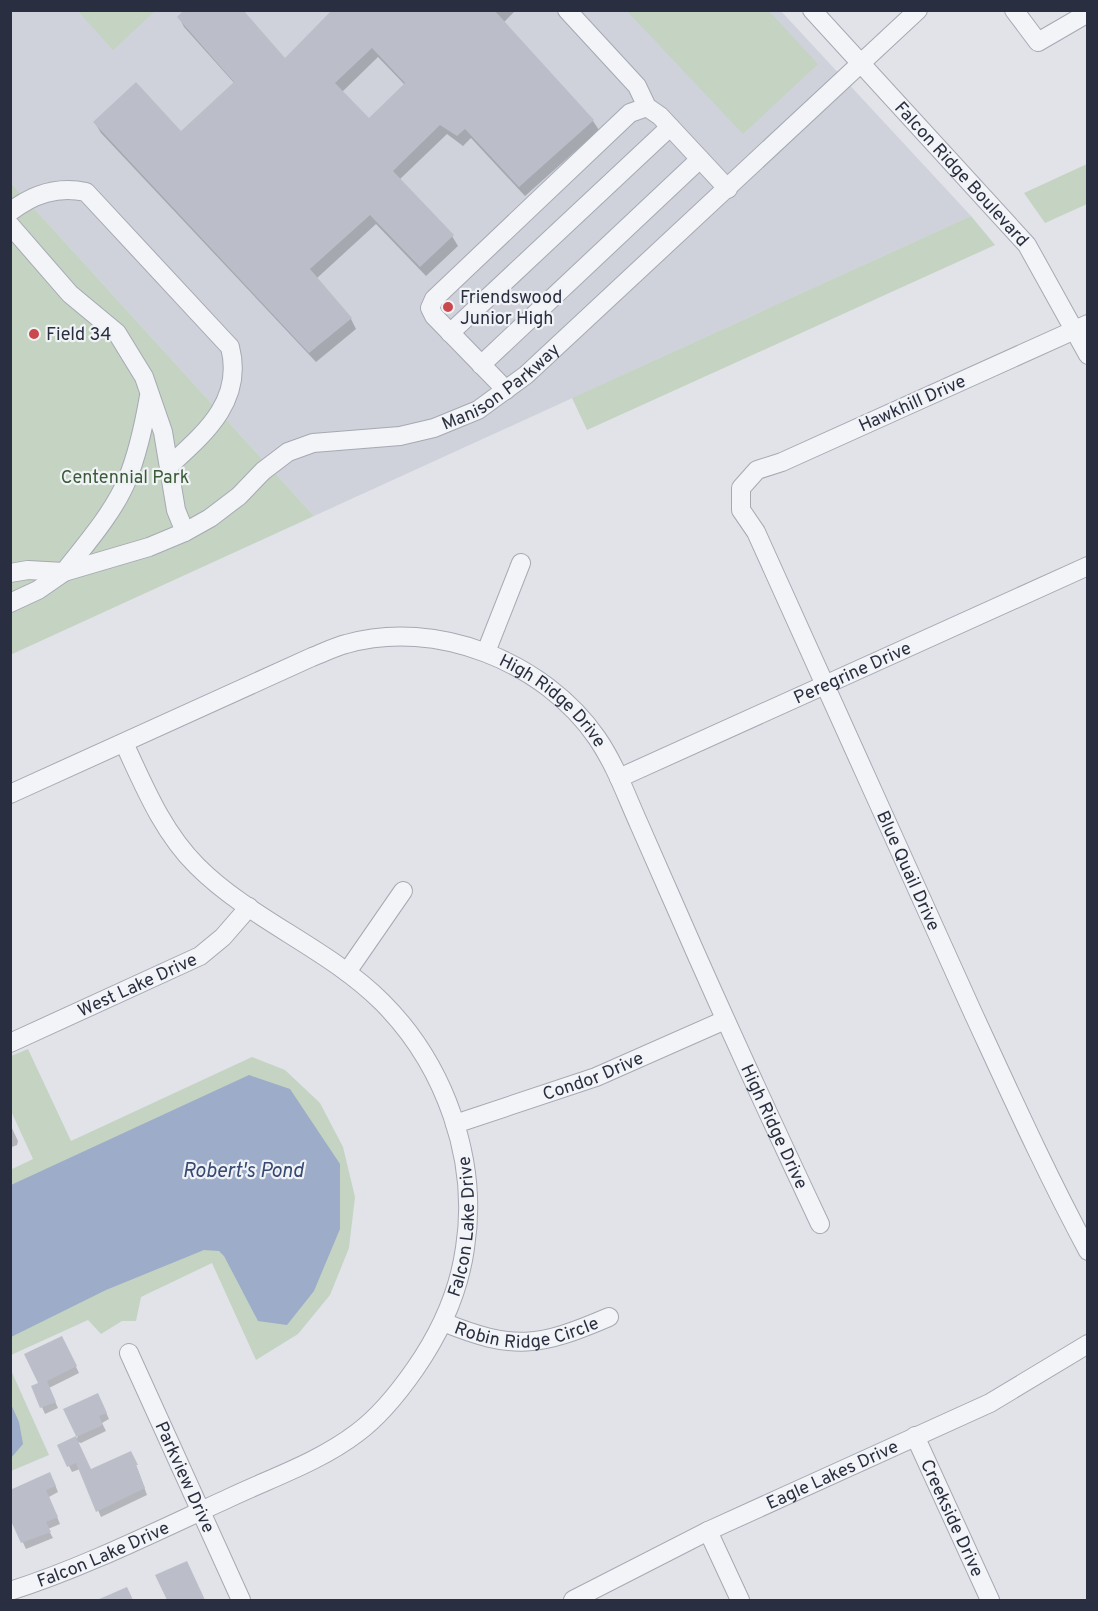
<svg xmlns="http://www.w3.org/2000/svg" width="1098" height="1611" viewBox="0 0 1098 1611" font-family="Overpass,sans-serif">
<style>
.built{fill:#cfd2db}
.green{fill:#c4d3c2}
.water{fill:#9dacc8}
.shadow{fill:#0003;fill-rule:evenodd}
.building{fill:#bbbec9;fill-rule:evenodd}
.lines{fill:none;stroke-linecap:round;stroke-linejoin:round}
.minor-casing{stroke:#a6a9b3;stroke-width:20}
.minor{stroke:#f3f4f7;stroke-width:18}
.poi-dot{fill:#ca494d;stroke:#f0f2f6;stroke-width:2}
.labels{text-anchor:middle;stroke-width:4.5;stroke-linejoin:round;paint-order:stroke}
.street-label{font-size:18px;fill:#292f40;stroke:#f0f2f6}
.poi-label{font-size:18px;fill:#292f40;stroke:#f0f2f6;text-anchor:start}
.park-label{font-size:18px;fill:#395b37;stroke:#f0f2f6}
.water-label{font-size:20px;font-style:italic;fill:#354973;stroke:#f0f2f6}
</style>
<rect width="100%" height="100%" fill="#e1e3e9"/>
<!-- built -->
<path class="built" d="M780,10L971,216L314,516L11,183L10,13L13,11Z"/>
<!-- green -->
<g class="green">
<path d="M78,11H155L113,50Z"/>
<path d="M627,11H769L818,64L743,134Z"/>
<path d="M1087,164V204L1045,223L1024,193Z"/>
<path d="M11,183L314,516L10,655Z"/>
<path d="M971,216L995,245L587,430L572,398Z"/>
<path d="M28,1049L71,1141L252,1057L285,1070L320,1103L343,1147L355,1197L349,1248L330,1295L298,1334L256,1360L212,1263L141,1297L136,1321H122L101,1334L88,1320L11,1355L10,1170L33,1159L11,1111V1056Z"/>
<path d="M10,1368L49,1455L11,1471H10Z"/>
</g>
<!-- water -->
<g class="water">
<path d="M249,1075L290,1089L340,1164V1229L314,1291L287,1325L258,1321L224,1256L219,1251L204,1250L106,1290L11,1337V1185Z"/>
<path d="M10,1402L19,1422L23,1444L11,1458Z"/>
</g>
<!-- shadow -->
<g class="shadow">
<path d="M334,10H516L503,23L593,121L599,130L525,196L471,138L463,146L447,134L399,180L452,236L458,246L426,276L376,224L316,279L351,319L356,329L316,362L101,133L95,123L181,133L235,84L184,27L179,17L285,60ZM378,57L405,85L369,120L342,92Z"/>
<path d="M10,1124L18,1141L17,1145L12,1147L10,1146Z"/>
<path d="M65,1344L79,1373L49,1388L58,1408L45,1414L33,1387L40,1384Z"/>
<path d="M101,1401L109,1419L102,1423L106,1431L81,1443L78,1442L91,1471L134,1459L147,1495L101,1517L80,1469L72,1472L59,1446L78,1437L65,1410Z"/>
<path d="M53,1480L58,1492L49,1497L60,1524L48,1529L53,1538L26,1549L10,1515Z"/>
</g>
<!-- building -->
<g class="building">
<path d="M184,10H243L285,58L332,10H494L594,120L519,187L465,129L457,136L440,125L393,171L454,235L420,267L370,215L310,269L352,318L309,353L93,122L136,82L181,131L234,82L177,17ZM372,48L405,83L369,118L335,83Z"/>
<path d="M62,1336L77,1366L47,1381L56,1402L40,1408L31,1386L38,1383L24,1354Z"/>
<path d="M98,1393L107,1413L99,1416L103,1425L76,1437L91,1469L131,1451L138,1465H136L145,1488L96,1512L76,1463L67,1467L57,1445L76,1436L63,1409Z"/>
<path d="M50,1472L56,1486L46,1490L58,1517L46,1522L51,1532L21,1543L10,1519V1490Z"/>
<path d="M187,1561L205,1600H167L155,1575Z"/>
<path d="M127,1587L133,1600H97Z"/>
</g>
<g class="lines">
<defs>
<g id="minor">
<path d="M567,10L637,86L647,107L660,116L728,189"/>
<path id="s1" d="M812,10L1027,245L1088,355"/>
<path d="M1014,10L1038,42L1088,13"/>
<path d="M10,212C33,194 57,186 86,192L230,347C244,401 204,434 169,466"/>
<path d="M10,225L70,294L117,333L144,377L163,432L176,510L185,532"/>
<path id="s2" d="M1088,324L782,462L757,470L741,488V510L756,532C829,692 900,853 973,1013C1010,1093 1046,1173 1088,1251"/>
<path d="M450,333L670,127"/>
<path d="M481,365L700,159"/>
<path d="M506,390L434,316L430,308L434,299L630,113L647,107"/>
<path d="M64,572C85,545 114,512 127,480C138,453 144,425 149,396"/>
<path d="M10,573L28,570L64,572"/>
<path id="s3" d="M10,603L38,590L64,572L149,547L185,532L210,518L239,496L263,471L288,452L313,443L400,436L434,428L478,410L526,375L918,10"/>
<path d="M486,652L521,563"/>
<path id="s4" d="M619,778L1088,566"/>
<path id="s5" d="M10,794L312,657C323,653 334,647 346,644C436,618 545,662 597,738C615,764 626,795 639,824C658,868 678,912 697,956C737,1046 778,1135 820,1224"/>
<path d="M347,972L403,891"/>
<path id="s6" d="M10,1043L200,956L223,937L249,907"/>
<path id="s7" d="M455,1124L596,1077L725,1020"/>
<path id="s8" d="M443,1322C514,1351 539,1347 609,1317"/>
<path id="s9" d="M129,1353L241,1600"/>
<path id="s10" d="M915,1436L990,1600"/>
<path d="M708,1531L740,1600"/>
<path id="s11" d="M10,1591C83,1568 159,1530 229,1498C271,1478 319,1462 357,1433C380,1416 399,1392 415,1369C440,1333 459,1291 465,1248C479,1160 445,1065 382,1002C328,948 251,920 197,866C162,831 144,786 124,743"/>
<path id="s12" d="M573,1600L708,1531L990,1403L1088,1344"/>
</g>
</defs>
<!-- minor casing -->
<use href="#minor" class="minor-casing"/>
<!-- minor -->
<use href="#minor" class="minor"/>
</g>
<!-- markers -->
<g class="poi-dot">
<circle cx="448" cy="307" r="6"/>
<circle cx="34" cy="334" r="6"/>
</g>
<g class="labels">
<!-- street labels -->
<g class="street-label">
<text dy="6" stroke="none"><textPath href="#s1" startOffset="222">Falcon Ridge Boulevard</textPath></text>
<text dy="6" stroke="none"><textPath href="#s3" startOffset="549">Manison Parkway</textPath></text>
<text transform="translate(912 403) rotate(-24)" y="6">Hawkhill Drive</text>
<text dy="6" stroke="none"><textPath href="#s4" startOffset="256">Peregrine Drive</textPath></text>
<text dy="6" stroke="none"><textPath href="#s5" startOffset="594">High Ridge Drive</textPath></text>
<text dy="6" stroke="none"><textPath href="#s2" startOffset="806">Blue Quail Drive</textPath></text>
<text dy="6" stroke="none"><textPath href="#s6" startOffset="140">West Lake Drive</textPath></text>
<text dy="6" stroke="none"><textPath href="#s7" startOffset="146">Condor Drive</textPath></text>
<text dy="6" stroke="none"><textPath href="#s5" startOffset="1080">High Ridge Drive</textPath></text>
<text dy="6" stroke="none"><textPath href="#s11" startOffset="622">Falcon Lake Drive</textPath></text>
<text dy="6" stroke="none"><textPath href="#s8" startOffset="87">Robin Ridge Circle</textPath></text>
<text dy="6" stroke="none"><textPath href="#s12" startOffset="288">Eagle Lakes Drive</textPath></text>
<text dy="6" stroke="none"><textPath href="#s9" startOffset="136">Parkview Drive</textPath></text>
<text dy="6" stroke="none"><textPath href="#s10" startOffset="90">Creekside Drive</textPath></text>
<text dy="6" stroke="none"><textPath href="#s11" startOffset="100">Falcon Lake Drive</textPath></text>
</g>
<!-- poi labels -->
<g class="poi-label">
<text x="460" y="303">Friendswood<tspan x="460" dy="21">Junior High</tspan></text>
<text x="46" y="340">Field 34</text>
</g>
<!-- park labels -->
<g class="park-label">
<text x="125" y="483">Centennial Park</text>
</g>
<!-- water labels -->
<g class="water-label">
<text x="243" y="1177">Robert's Pond</text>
</g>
</g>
<!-- border -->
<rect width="1098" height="1611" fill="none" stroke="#292f40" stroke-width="24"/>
</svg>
